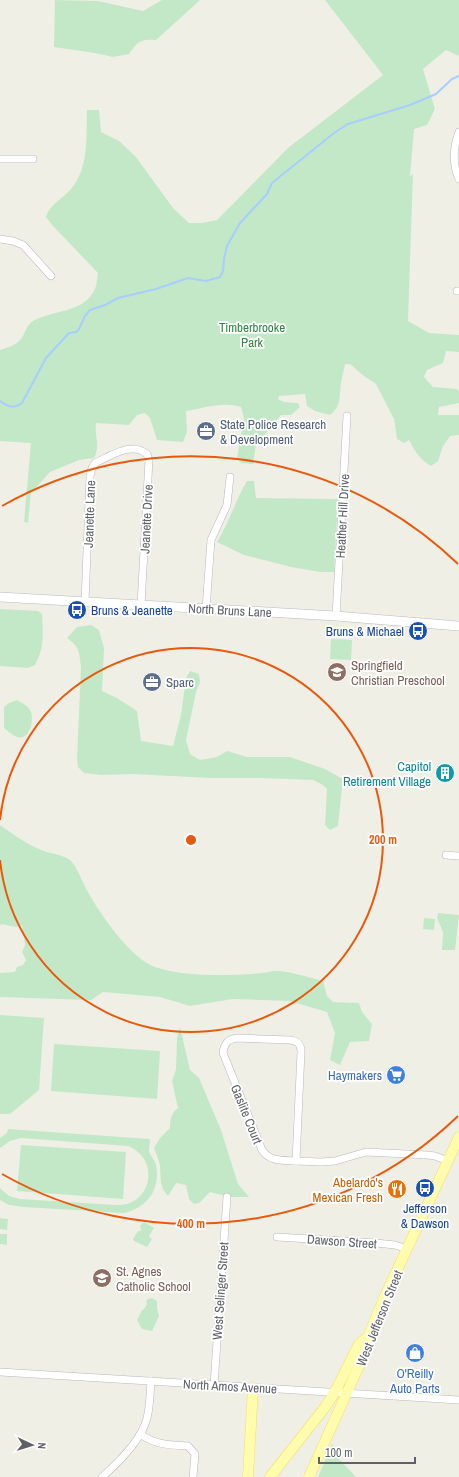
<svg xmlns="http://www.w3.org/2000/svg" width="459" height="1477" viewBox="0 0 459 1477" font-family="'Archivo Narrow',sans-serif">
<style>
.green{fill:#c3e8c8}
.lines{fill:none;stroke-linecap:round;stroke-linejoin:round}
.stream{stroke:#a8cdff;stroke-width:2}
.minor-casing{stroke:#b7b8bd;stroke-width:8}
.secondary-casing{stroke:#b8bac0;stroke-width:10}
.primary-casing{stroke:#f5df5b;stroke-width:11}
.minor{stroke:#fff;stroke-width:7}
.secondary{stroke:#fff;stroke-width:9}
.primary{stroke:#fffdad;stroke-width:10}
.ring{fill:none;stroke:#e8590c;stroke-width:2}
.labels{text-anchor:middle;stroke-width:3.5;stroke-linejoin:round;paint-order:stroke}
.park-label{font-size:13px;fill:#328241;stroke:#fff}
.service-label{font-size:13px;fill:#4e5e75;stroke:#fff;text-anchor:start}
.street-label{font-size:13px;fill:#5e6167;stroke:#fff}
.transit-label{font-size:13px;fill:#164399;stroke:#fff;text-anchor:start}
.education-label{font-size:13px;fill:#785e54;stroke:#fff;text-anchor:start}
.culture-label{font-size:13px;fill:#0d838f;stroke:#fff;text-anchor:end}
.shop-label{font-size:13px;fill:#366cbe;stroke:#fff;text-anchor:end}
.food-label{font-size:13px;fill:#c56008;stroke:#fff;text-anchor:end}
.centre{fill:#e8590c;stroke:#fff;stroke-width:2}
.ring-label{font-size:12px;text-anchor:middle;font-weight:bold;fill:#e8590c;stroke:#fff;stroke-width:3.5;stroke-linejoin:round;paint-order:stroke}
</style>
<rect width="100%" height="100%" fill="#f0efe6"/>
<!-- green -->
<g class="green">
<path d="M55,0L98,1L143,11L162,0H200L156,40C139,39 138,42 129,54L113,57L95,53L54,47Z"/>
<path d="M325,0H459V56L446,50L423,69L435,109L427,125L414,129L410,177L413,173L408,321L429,333L459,335V352L446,351L443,363L427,370L424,377L433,387L457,389L459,391V403L439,407L438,415H459V435L450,436L443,446L438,461L431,466C419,459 415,451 409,440L404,443L397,439L394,419L376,384L364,376L350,364H345C344,370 342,376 341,383C339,396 342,406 330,415L315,411L307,406L305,394L279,396L278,399L284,402L298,403L300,407L291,415H281L256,445L253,464L241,463L237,458L244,418L241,407C223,401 204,408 186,411L187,432L183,442L157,440L150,418L145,413L137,415L129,425L96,423C94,437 101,444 94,458L79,460L50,472L31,493L28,523L24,522L31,443L0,441V350C9,347 18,345 23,336C26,330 27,325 33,321C53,310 82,313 94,291C97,286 97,278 98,273L53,226L46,217C51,202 65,198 74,185C89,164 86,135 87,110H99L101,132L119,141L136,157L173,208L189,223H202L217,220L288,148L383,75Z"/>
<path d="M247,481H254L256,498L338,499L334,572H320L291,567L244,555L217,542C229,523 235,501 247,481Z"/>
<path d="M0,609L38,611L42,614C43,635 45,646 35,665L28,668L0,666Z"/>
<path d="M91,625L99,630L104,648L102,691L117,698L137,711L141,741L173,746L181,715L186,678L190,671L199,674L200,682L196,692L186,740L190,754L200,760L217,757L227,751L247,757H290L325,769L343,779L338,826L330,830L325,825L327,789L323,785L313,780L261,778H210L133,774L100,775L84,773L78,767L77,759L81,667C79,652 80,647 67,638L77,627Z"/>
<path d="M331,639L352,640L351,660L330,659Z"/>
<path d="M17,700C22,703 29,706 31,712C34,721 30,741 17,737C12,735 8,731 4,728V707L9,703Z"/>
<path d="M0,825C13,834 26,844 41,850C51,854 64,854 72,862C79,871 83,884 89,894C102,917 131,958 155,967C183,977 231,976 261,973C266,973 271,971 276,971C286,970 311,978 323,981L327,996L333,1002L359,1003L362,1012L372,1024L369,1041L350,1042L340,1065L330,1060L335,1033L327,1012L289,1001L233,999L190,1006L160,997L103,992L91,1000L0,997V973L15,972L17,967L23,965L26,960L22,952L25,945L22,925L16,927L1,924L0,926Z"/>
<path d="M438,913L459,915L455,950H442L443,932L437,918Z"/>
<path d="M424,918L435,919L434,930L423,929Z"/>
<path d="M0,1015L44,1018L39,1090L10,1114H0Z"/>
<path d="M180,1027L190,1070L199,1078L221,1130L238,1184L249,1197H230L210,1192L199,1203L194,1204L189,1199L186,1185L176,1183L168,1196C159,1187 161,1178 160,1166C159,1160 156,1154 154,1148L160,1138L170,1128C170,1120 171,1113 178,1108L172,1081L176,1069L177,1038Z"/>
<path d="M54,1044L160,1051L157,1099L51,1091Z"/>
<path d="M8,1129L150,1139C150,1142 149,1148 149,1151C150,1156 155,1160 156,1165C161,1189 147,1208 124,1213L23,1207L9,1205L0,1200V1188L9,1196L20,1199L116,1205C152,1207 161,1159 128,1146L21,1138L10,1141L0,1148V1138L7,1133Z"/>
<path d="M21,1145L126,1152L123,1199L17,1191Z"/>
<path d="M0,1218L8,1219L7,1230L0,1229Z"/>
<path d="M144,1222L154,1228L149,1236L152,1239L147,1247L134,1241L133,1239L138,1231H141L140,1226Z"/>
<path d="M0,1234H7V1245L0,1244Z"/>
<path d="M152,1298L157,1301V1308L159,1316L152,1331L142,1329L137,1320L142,1310L144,1309L147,1304L146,1301L148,1299Z"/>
<path d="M332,1444L338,1458L356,1477H318Z"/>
</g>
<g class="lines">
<!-- stream -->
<path class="stream" d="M0,401C9,407 13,409 22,403L46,358L69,333L76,332L79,329L85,316L90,310L105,305L118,298L156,289L188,278L206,281L220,277L223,271L224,259L227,246L240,223L267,194L272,183L334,133L348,124L410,105L436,94L452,79L459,76"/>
<defs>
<g id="minor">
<path d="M459,132C453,148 452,163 459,179"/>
<path d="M0,159H33"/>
<path d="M0,239L13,241L23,245L51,276"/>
<path d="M457,291H459"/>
<path d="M85,602L90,476L92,468L95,463C111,456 131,441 147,454L149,460L141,605"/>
<path d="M206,609L211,540L227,505L230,477"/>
<path d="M336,616L347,416"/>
<path d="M446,855L459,856"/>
<path d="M237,1038L290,1040C298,1041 301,1044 301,1052L296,1161C283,1160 270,1162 262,1150L223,1053C224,1044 228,1039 237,1038Z"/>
<path d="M296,1161L321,1162L335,1161L366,1152L427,1155L435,1156L448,1161"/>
<path d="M277,1237L376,1243L395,1245L408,1249"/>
<path d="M0,1372L459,1400"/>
<path d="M214,1385L227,1197"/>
<path d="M140,1434C156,1445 169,1445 188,1446L195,1454L193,1477"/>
<path d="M102,1477C118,1463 142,1439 147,1418C150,1407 150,1393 151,1381"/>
</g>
<path id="secondary" d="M0,597L336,616L459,626"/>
<g id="primary">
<path d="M248,1477L253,1388"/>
<path d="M270,1477L326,1406L335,1392L359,1344L368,1337"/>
<path d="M309,1477L366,1350L368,1337L385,1296L459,1137"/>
</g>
</defs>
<!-- minor casing -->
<use href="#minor" class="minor-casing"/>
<!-- secondary casing -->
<use href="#secondary" class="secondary-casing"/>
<!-- primary casing -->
<use href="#primary" class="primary-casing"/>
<!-- minor -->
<use href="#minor" class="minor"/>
<!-- secondary -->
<use href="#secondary" class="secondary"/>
<!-- primary -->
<use href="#primary" class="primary"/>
</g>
<!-- distance rings -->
<g class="ring">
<path d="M0 820A192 192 0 1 1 0 860"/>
<path d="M458 1116A384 384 0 0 1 2 1174M2 506A384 384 0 0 1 458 564"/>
</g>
<!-- icons -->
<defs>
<symbol id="office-disc" viewBox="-11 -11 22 22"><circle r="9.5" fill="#5c6f8a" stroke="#fff"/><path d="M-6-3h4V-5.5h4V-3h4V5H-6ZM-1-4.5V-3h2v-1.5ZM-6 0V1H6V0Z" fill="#fff"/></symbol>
<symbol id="bus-disc" viewBox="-11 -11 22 22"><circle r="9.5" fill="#1a4fb4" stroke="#fff"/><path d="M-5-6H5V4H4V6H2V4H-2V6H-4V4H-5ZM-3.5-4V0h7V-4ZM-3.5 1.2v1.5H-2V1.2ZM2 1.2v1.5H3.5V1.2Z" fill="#fff"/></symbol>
<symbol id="school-disc" viewBox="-11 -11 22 22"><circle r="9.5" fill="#8d6e63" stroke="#fff"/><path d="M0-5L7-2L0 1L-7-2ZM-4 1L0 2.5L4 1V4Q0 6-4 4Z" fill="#fff"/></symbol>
<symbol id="building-disc" viewBox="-11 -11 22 22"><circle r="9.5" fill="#0f9aa8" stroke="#fff"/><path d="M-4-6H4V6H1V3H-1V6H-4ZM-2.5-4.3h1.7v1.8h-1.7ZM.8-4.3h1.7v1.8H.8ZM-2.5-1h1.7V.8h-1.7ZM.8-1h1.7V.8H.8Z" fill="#fff"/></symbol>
<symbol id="supermarket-disc" viewBox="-11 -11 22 22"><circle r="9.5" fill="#3f7fe0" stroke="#fff"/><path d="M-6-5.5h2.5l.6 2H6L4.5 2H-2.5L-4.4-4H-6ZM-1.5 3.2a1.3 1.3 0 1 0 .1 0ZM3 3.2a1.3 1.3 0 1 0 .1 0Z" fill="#fff"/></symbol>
<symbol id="restaurant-disc" viewBox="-11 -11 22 22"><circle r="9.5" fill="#e8710a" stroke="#fff"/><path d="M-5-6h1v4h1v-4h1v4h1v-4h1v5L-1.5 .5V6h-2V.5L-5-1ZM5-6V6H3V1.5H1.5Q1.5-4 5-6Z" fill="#fff"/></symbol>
<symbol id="shop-disc" viewBox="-11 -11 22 22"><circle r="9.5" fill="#3f7fe0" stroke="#fff"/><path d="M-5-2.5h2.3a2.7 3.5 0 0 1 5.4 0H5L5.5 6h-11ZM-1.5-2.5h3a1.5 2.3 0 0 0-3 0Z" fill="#fff"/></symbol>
</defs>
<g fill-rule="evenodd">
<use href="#office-disc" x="195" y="420" width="22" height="22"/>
<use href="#bus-disc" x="66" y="599" width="22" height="22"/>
<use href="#bus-disc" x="407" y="620" width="22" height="22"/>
<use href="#school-disc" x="326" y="661" width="22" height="22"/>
<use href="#office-disc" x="141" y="671" width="22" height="22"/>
<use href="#building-disc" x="434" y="762" width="22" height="22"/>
<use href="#supermarket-disc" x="385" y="1064" width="22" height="22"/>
<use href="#bus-disc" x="414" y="1177" width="22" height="22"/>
<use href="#restaurant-disc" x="386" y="1178" width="22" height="22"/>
<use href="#school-disc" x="91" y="1267" width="22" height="22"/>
<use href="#shop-disc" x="404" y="1342" width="22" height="22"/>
</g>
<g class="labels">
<!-- park labels -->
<g class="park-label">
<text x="252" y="332">Timberbrooke<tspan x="252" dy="15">Park</tspan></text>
</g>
<!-- service labels -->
<g class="service-label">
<text x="220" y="429">State Police Research<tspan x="220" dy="15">&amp; Development</tspan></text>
<text x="166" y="687">Sparc</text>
</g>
<!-- street labels -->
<g class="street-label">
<text transform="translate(89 514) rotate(-88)" y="5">Jeanette Lane</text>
<text transform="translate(342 516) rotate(-87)" y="5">Heather Hill Drive</text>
<text transform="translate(146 519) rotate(-87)" y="5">Jeanette Drive</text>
<text transform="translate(230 610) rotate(3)" y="5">North Bruns Lane</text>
<text transform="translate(247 1114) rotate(68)" y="5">Gaslite Court</text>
<text transform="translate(342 1241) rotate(4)" y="5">Dawson Street</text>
<text transform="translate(220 1291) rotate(-86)" y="5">West Selinger Street</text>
<text transform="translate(379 1318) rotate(-68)" y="5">West Jefferson Street</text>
<text transform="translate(230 1386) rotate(3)" y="5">North Amos Avenue</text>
</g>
<!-- transit labels -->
<g class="transit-label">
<text x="91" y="615">Bruns &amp; Jeanette</text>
<text x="404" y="636" text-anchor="end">Bruns &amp; Michael</text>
<text x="425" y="1213" text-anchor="middle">Jefferson<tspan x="425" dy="15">&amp; Dawson</tspan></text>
</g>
<!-- education labels -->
<g class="education-label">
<text x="351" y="670">Springfield<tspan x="351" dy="15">Christian Preschool</tspan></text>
<text x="116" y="1276">St. Agnes<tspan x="116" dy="15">Catholic School</tspan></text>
</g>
<!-- culture labels -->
<g class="culture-label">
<text x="431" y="771">Capitol<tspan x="431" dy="15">Retirement Village</tspan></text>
</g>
<!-- shop labels -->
<g class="shop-label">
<text x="382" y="1080">Haymakers</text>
<text x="415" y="1378" text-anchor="middle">O'Reilly<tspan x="415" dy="15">Auto Parts</tspan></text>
</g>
<!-- food labels -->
<g class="food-label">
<text x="383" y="1187">Abelardo's<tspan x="383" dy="15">Mexican Fresh</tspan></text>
</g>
</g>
<circle cx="191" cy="840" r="6" class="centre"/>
<g class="ring-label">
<text x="383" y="844">200 m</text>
<text x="191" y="1228">400 m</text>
</g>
<!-- north arrow -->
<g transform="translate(32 1445) rotate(94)" stroke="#ffffff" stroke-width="3" paint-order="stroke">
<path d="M0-3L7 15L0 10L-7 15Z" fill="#5e6167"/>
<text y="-6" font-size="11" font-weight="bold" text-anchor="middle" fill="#5e6167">N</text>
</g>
<!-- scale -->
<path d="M319 1457v6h96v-6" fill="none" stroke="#5e6167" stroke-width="2"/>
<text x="325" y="1457" font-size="12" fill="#5e6167" stroke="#ffffff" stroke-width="3" paint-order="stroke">100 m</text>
</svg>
